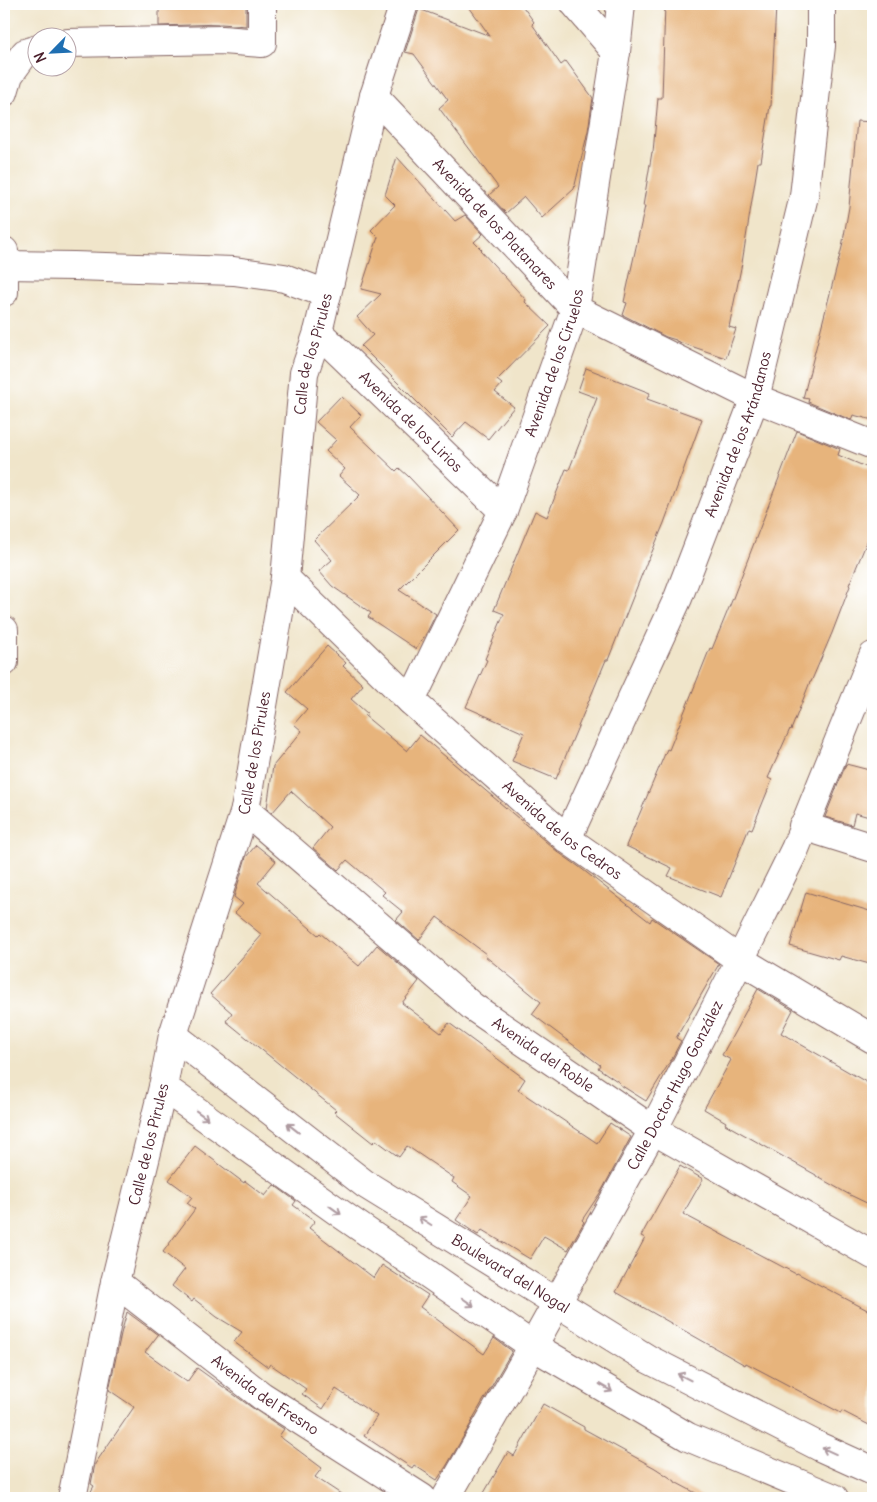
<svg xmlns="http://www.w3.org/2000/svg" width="877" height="1502" viewBox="0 0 877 1502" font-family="Delius,sans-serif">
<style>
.building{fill:#e7b47b}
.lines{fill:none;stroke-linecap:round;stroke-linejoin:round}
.minor-casing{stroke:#846463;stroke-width:30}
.minor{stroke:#fff;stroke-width:28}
.oneway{stroke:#ae9aa0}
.labels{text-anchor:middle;stroke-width:4;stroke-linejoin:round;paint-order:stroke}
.street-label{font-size:15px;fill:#4a1f2b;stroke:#fff}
</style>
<rect width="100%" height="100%" fill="#fff"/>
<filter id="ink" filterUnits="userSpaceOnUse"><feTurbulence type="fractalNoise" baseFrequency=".02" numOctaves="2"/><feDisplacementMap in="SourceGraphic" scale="10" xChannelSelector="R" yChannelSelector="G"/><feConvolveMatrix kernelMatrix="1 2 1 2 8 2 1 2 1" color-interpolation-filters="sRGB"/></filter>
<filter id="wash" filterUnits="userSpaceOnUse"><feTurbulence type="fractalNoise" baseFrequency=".0096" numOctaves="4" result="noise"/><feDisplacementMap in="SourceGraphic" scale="20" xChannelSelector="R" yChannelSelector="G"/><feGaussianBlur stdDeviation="1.12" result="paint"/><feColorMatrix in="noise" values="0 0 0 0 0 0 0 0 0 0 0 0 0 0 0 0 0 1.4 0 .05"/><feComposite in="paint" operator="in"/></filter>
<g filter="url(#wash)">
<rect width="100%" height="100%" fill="#f0e5ca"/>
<g id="blocks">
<!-- building -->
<g class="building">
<path d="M159,4H246V26L222,24L159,26Z"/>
<path d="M467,4H521L534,22L532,24L561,65L566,61L593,98L588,131L574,189L542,218L524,197L506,213L489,195L498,187L439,108L448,100L414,54L405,52L419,9L490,36Z"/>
<path d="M665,4L776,5L771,106H770L761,162H758L742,263L729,327L736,329L726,358L676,341V340L666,337L623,315L627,303L624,302L645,206H643L652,152H653L658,98H662Z"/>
<path d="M857,121L873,122V420L853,415L851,420L808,402L809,399L803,398L842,247L849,207Z"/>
<path d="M397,157L455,221L465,215L483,234L474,242L482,250L481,251L526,300L525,302L550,326L497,380L502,384L495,392L514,407L488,439L466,422L452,437L361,346L373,335L357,317L381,294L361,289L378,237L371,230L395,205L385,195Z"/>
<path d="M586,368L650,393L647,399L702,419L664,523L649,559H648L608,660H606L556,779L512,761L524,733L466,707L487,660L485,659L504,614L494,610L535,511L547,517L566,469L569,470L597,398L578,391Z"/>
<path d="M341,396L361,415L350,427L396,471L399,468L408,476L459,530L399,590L436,614L427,632L416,649L368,617L371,613L332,586L319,571L332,560L314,540L360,495L339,476L345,469L326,451L336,440L316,422Z"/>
<path d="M797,431L840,449L838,455L873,470V527L849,585L850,586L832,633L811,682H810L791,730L790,729L768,778L772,780L752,829L749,828L721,897L668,876L672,868L626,846L667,749L669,750L710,648L712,649L733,598Z"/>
<path d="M327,646L346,663L343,666L363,685L351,699L368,714L365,716L407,751L420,735L558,852L578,866L650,922L652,918L719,964L676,1038L681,1041L671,1060L646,1101L619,1084L620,1083L598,1068L600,1065L532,1014L541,1002L485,956L486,954L437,917L419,940L396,920L403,912L382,895L385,892L347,860L338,870L313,848L330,827L291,791L272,813L267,808L273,766L302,731L294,724L307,709L287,692Z"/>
<path d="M846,764L873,771V818L855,813L852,825L825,817Z"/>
<path d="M256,845L276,861L258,883L318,935L320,933L359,966L377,945L419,981L402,1003L441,1033L449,1023L525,1079L518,1090L597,1143L610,1123L631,1137L602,1190L582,1220L584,1222L568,1250L544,1236L530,1259L482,1230L478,1235L475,1233L456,1220L472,1196L452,1182L454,1178L407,1146L399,1157L376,1140L373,1143L334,1112L336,1110L226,1021L232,1013L210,994L262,935L235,913L243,904L234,897L246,857Z"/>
<path d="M806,892L873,912V965L841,956L839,960L790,946Z"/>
<path d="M758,989L793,1010L781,1033L873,1086V1206L850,1195L816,1176V1175L725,1124L726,1122L704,1109L731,1060L722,1055Z"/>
<path d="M195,1146L244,1183L245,1181L265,1196L274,1185L296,1201L293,1205L315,1221L309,1228L374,1278L382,1265L428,1295L420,1307L484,1354L494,1338L512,1351L472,1420H473L447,1465L437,1480L414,1465L412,1468L364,1436L377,1416L336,1389L323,1409L302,1394L306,1389L270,1364L268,1367L234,1342L242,1332L217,1317L194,1299L192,1302L172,1286L185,1269L163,1252L195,1209L187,1203L192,1197L169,1180Z"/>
<path d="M680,1166L703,1179L683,1214L796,1274L797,1273L873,1313V1427L842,1411L841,1413L746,1363L745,1365L616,1292L645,1238L641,1236Z"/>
<path d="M127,1312L158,1335L145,1352L187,1382L197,1368L254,1409L284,1429L279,1436L322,1468L315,1477L347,1498H88L89,1495L94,1486L91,1484L95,1464L134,1407L109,1390L121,1334Z"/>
<path d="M543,1404L584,1427V1429L655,1468L675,1481V1482L705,1498H481L508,1452L514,1456Z"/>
</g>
</g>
</g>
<g filter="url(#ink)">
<use href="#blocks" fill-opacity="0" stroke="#846463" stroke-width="1"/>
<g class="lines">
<defs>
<g id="minor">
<path d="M575,4L616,52"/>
<path d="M68,43L222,40L262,43V4"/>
<path d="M4,92L9,75L25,53L38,49"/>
<path id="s1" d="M374,96L575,309L755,398L873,445"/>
<path d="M4,251V292"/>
<path d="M4,265L74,266L234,271L284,278L327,294"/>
<path id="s2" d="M318,332L503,511"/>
<path id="s3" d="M285,578L411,701L567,839L740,960L873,1039"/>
<path d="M4,630V662"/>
<path id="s4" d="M411,701L503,511L575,309L616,52L621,4"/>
<path id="s5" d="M245,810L473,1007L653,1130L873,1255"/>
<path d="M803,826L873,848"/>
<path id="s6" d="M567,839L678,598L755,398L804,196L821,46V4"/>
<path id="s7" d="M173,1035L365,1184L648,1359L820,1447L873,1471"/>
<path d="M163,1087L344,1216L511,1331L533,1346L688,1437L834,1498"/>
<path id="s8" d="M115,1282L262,1396L422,1498"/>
<path id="s9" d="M72,1498L115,1282L163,1087L173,1035L245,810L285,578L304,373L318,332L374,96L404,4"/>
<path id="s10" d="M446,1498L533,1346L653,1130L740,960L795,849L873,656"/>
</g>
</defs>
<!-- minor casing -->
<use href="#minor" class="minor-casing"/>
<!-- minor -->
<use href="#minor" class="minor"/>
</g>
<!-- one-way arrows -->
<defs><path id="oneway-shaft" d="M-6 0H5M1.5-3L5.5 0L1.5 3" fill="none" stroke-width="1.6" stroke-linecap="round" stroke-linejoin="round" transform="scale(1.25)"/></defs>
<g class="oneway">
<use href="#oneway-shaft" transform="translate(202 1115) rotate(36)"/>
<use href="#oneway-shaft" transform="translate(293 1128) rotate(-142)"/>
<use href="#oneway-shaft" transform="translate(335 1210) rotate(36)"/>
<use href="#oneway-shaft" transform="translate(425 1221) rotate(-148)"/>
<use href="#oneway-shaft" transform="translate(468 1302) rotate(35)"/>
<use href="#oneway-shaft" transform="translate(684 1377) rotate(-153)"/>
<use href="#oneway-shaft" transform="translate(606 1388) rotate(31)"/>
<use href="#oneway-shaft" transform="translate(829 1451) rotate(-156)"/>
</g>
</g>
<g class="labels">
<!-- street labels -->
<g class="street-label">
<text dy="5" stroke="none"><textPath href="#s1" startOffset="176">Avenida de los Platanares</textPath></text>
<text dy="5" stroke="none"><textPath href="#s9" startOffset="1172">Calle de los Pirules</textPath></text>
<text dy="5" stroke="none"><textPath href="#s4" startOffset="368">Avenida de los Ciruelos</textPath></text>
<text dy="5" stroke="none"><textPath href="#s2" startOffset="129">Avenida de los Lirios</textPath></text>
<text dy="5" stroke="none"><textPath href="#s6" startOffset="440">Avenida de los Arándanos</textPath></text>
<text dy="5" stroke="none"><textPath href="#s9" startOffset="768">Calle de los Pirules</textPath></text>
<text dy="5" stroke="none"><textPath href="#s3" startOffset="375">Avenida de los Cedros</textPath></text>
<text dy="5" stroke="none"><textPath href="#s5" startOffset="386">Avenida del Roble</textPath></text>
<text dy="5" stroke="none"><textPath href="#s10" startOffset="472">Calle Doctor Hugo González</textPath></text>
<text dy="5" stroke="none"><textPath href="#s9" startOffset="362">Calle de los Pirules</textPath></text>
<text dy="5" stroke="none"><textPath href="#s7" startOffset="414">Boulevard del Nogal</textPath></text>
<text dy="5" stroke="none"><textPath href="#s8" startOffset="188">Avenida del Fresno</textPath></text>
</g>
</g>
<!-- margin -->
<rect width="877" height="1502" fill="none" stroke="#fff" stroke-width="20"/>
<!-- north arrow -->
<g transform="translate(52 52) rotate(246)"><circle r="24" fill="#ffffff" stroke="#b7a5aa"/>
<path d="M0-4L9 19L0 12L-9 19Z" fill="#1f6fb2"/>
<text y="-8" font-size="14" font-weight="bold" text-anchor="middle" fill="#4a1f2b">N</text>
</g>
</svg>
